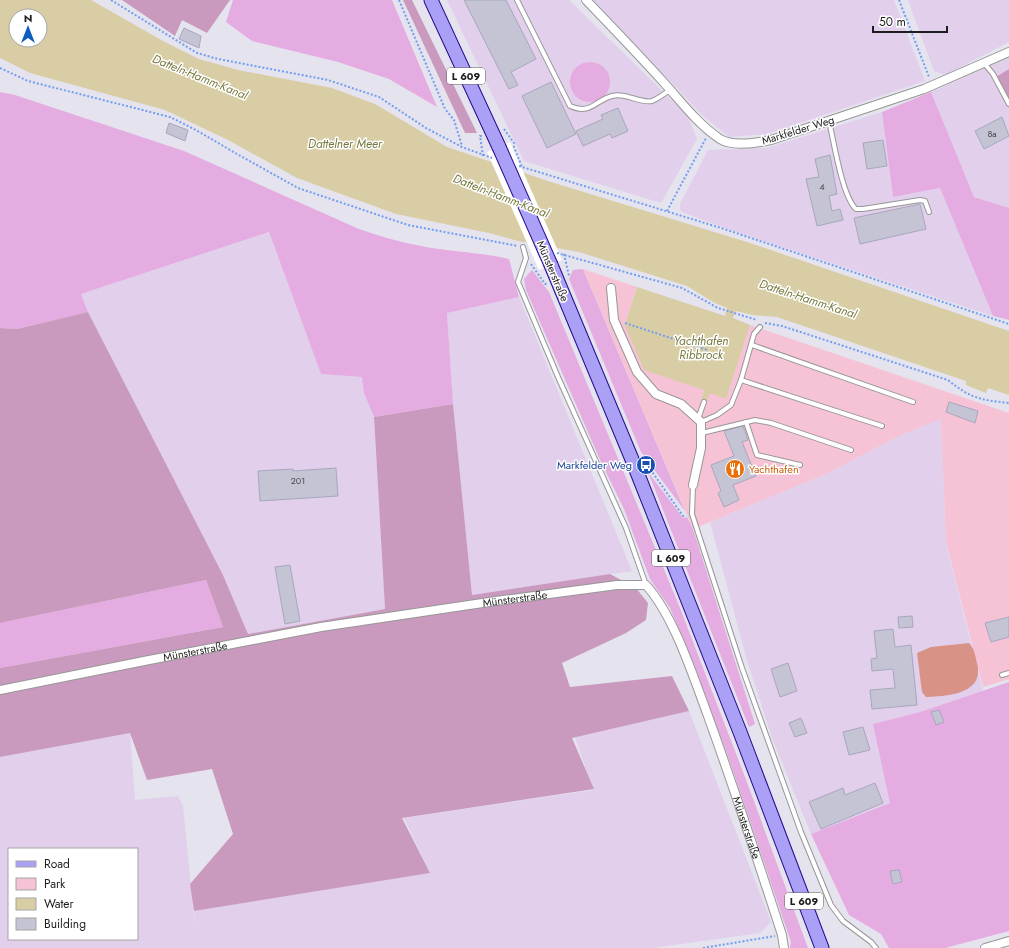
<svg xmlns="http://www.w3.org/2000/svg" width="1009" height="948" viewBox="0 0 1009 948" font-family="Jost,sans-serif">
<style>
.farmland{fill:#e1cfeb;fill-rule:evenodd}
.grass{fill:#e5ace2}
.forest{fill:#ca9abe}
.park{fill:#f6c2d5}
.pitch{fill:#d89386}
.water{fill:#d9cda6;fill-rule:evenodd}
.pier{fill:#fff}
.building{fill:#c4c4d4;stroke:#a7a7be}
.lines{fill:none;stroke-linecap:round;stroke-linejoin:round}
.service-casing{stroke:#979797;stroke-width:6}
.minor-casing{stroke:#979797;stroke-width:10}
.primary-casing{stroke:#25098d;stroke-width:15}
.path{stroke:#719ef1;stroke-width:2;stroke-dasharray:2 2;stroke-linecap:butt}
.service{stroke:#fff;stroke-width:4}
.minor{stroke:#fff;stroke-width:8}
.primary{stroke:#aaa0f6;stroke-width:13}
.primary-bridge-casing{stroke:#25098d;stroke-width:15;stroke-linecap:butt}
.primary-bridge{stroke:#aaa0f6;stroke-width:13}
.labels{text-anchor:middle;stroke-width:3;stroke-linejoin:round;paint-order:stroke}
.number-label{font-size:9px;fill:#47474b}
.shield{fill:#fff;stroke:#616161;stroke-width:1}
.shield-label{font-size:10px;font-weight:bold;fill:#1d1d1d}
.street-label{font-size:11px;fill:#1d1d1d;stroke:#fff}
.transit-label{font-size:11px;fill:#164399;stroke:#fff;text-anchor:end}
.food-label{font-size:11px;fill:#c56008;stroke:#fff;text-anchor:start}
.water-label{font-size:12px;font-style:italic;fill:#76793d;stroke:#fff}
</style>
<rect width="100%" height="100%" fill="#e5e3ed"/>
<!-- farmland -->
<g class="farmland">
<path d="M447,0H569L688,116L697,139L661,203L524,161Z"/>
<path d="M593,0H894L925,81L767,134L729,137L702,115Z"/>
<path d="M908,0H1009V42L945,75L934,71Z"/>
<path d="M1009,58V208L974,197L931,92Z"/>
<path d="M882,112L893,197L940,188L993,316L736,232L684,213L680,210V204L708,150L767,148Z"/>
<path d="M269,232L321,374L363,377L364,393L374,417L385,609L248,634L223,575L88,312L81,294Z"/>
<path d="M519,297L632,571L472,595L453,404L447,313Z"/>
<path d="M941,418L946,544L983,691L920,712L874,724L890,803L811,834L772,738L746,657L710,522L828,473L903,434Z"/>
<path d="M689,711L771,922L760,933L653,948H0V757L130,733L135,800L178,796L183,806L195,929L194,911L430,873L404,818L593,790L575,737ZM9,849H137V939H9Z"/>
</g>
<!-- grass -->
<g class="grass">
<path d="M233,0H392L437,107L389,79L338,62L252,41L226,22Z"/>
<circle cx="590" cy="82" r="20"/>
<path d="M0,92L15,95L184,151L359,229C379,236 400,242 421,246C450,252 479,252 509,259L519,297L447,313L453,404L374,417L364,393L362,377L321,374L269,232L81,294L88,312L17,329L0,328Z"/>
<path d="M931,92L974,197L1009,208V320L993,316L940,188L893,197L882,112Z"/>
<path d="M583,269L685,511L641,452L569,279L573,270Z"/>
<path d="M532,270L549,292L680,608L745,777L808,948H790L791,942L731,765L697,673L670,608L650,579L624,509L601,462L526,290L524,279Z"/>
<path d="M648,472L683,518L687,517L693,529L755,724L749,727Z"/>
<path d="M206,580L223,627L0,668V623Z"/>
<path d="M1009,682V931L945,948H889L881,934L849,915L811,834L890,803L873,724L920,712Z"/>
</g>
<!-- forest -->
<g class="forest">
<path d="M122,0H230L207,33L182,20L175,36Z"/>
<path d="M403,0H412L477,133H465Z"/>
<path d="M1009,69V102L996,77Z"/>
<path d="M88,312L223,575L248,634L385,609L374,417L453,404L472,595L610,574L636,588L648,603L646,620L626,633L562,663L570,687L672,676L689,711L572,738L594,789L402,818L430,873L194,911L190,884L233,834L212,769L147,780L130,733L0,757V668L223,627L206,580L0,623V328L17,329Z"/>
</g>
<!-- park -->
<path class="park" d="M583,269L637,287L625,325L704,390L701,401L710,392L726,398L750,325L1009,413V679L983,687L946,542L941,419L903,434L828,473L693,529Z"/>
<!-- pitch -->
<path class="pitch" d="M969,643C975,649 975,656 977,663C985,694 948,696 926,697L922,692L917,653L931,647Z"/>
<!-- water -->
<path class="water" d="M0,0H91L163,41L199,59L238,70L332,88L375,104L447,147L551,182L747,242L1009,331V395L988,388L986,393L966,385V381L777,317L753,315L736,311L733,318L750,325L726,399L710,393L706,403L701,401L704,390L644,370L625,325L637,287L725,316L727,308L713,302L687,286L579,252L518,241L489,233L396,214L297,178L228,140L165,110L30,73L0,58ZM16,16H40V40H16Z"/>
<!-- pier -->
<path class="pier" d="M510,142L562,260L539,270L487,152Z"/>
<!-- building -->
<g class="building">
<path d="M464,0H506L536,59L511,72L518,85L509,89Z"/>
<path d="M184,28L201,36L199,48L179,39Z"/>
<path d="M551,82L576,134L547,148L522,96Z"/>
<path d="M618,108L628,131L612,138L610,134L583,146L576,131L603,119L601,115Z"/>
<path d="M1002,117L1009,136L984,149L975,131Z"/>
<path d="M169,123L188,130L185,141L166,133Z"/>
<path d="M883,140L887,166L867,169L863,143Z"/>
<path d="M830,155L837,194L829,196L832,211L840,209L843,220L817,226L806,179L819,177L815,159Z"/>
<path d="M920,204L926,229L860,244L854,218Z"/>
<path d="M949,402L978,411L975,423L946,412Z"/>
<path d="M743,426L748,440L742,442L756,476L733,485L739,500L724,507L718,493L721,491L711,465L734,456L724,431Z"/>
<path d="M336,468L338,496L260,501L258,471L293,469V471Z"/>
<path d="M290,565L300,621L285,624L275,567Z"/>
<path d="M912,616L913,627L899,628L898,617Z"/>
<path d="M1009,617V637L991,642L985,623Z"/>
<path d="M893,629L895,647L911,645L917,705L872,709L870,690L895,688L893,669L872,671L871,659L877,658L874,631Z"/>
<path d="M788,663L797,691L780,697L771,669Z"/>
<path d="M939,710L944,722L936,725L931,712Z"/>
<path d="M801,718L807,733L795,737L789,723Z"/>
<path d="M863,727L870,750L849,755L843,732Z"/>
<path d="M875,783L883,803L821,829L809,802L843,788L845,795Z"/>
<path d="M899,870L902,882L893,884L890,871Z"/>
</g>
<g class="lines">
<defs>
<g id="service">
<path d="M517,0L570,106C591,115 594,101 612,96C626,92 640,104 652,101C658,99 665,93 670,90"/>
<path d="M984,63L993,74L1009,104"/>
<path d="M829,121C834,142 842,196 856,209H863L920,200L925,201L929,212"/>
<path d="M523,247L526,258L518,282L558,377L626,528L646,585"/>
<path d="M752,345L913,402"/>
<path d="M741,380L882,426"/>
<path d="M698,419L704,402"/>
<path d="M701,422L717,415L731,405L741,380L754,334L760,327"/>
<path d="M746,422L757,455L800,465"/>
<path d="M702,433L755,420L771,423L851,450"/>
<path d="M693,485L692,514L742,668L801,832L831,905L843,921L871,942L876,948"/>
<path d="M1002,675L1009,673"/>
</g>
<g id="minor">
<path d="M586,0C613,28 640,56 666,85C682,103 699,125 720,139C733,147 756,143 771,140L924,89L1009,52"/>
<path d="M611,288L614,320L637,372L656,394L681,404L701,422V448L693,485"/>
<path id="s1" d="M0,690L144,661L321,627L496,601L617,585H646C674,616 693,676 708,716C734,788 758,861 782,935L784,948"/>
<path d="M985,948L1009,941"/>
</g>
<g id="primary">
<path d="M431,0L499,147"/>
<path d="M551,265L631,457L740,732L822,948"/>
</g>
</defs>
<!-- service casing -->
<use href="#service" class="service-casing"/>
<!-- minor casing -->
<use href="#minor" class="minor-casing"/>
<!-- primary casing -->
<use href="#primary" class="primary-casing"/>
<!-- path -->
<g class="path">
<path d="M111,0L197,53L218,59L328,80L379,97L426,128L462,147L492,158"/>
<path d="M399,0L445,109L454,120L462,146"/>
<path d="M899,0L929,77"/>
<path d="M0,68L28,81L170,117L194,129L237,154L298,188L408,225L518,246"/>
<path d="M504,129L514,143V147L522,167"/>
<path d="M483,156L480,136H483"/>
<path d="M519,166L721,228L1009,324"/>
<path d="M667,211L706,138"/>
<path d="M557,253L682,288L718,308L757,320"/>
<path d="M564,254L569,276"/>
<path d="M531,264L545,284L548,283"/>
<path d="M625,323L707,350"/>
<path d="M765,323L782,326L948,380C970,398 980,400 1009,403"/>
<path d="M648,466L683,516H685"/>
<path d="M703,948L775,936"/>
</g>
<!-- service -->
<use href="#service" class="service"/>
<!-- minor -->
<use href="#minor" class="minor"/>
<!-- primary -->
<use href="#primary" class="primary"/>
<defs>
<path id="primary-bridge" d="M499,147L551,265"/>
</defs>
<!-- primary-bridge casing -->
<use href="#primary-bridge" class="primary-bridge-casing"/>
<!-- primary-bridge -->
<use href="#primary-bridge" class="primary-bridge"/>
</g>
<!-- icons -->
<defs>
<symbol id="bus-disc" viewBox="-11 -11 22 22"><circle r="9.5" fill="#1a4fb4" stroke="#fff"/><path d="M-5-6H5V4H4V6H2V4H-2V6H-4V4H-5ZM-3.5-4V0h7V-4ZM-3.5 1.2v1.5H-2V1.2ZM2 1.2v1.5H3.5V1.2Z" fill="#fff"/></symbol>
<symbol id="restaurant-disc" viewBox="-11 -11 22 22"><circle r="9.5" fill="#e8710a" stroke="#fff"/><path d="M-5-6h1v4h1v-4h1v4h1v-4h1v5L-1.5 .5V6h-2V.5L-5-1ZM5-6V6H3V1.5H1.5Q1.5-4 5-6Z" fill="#fff"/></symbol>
</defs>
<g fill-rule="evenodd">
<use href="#bus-disc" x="635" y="454" width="22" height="22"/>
<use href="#restaurant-disc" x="724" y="458" width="22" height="22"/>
</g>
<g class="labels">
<!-- number labels -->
<g class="number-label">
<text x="992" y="137">8a</text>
<text x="822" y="190">4</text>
<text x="298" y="484">201</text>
</g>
<!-- shield labels -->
<g class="shield">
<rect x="447" y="68" width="38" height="16" rx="3"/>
<rect x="652" y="550" width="38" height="16" rx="3"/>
<rect x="785" y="893" width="38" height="16" rx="3"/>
</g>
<g class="shield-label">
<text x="466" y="80">L 609</text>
<text x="671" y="562">L 609</text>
<text x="804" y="905">L 609</text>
</g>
<!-- street labels -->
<g class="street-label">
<text transform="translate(798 130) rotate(-17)" y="4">Markfelder Weg</text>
<text transform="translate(553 271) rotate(67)" y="4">Münsterstraße</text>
<text dy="4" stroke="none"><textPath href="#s1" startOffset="523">Münsterstraße</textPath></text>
<text dy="4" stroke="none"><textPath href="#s1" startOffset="199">Münsterstraße</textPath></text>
<text dy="4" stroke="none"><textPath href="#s1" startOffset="919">Münsterstraße</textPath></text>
</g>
<!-- transit labels -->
<g class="transit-label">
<text x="632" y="469">Markfelder Weg</text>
</g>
<!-- food labels -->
<g class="food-label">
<text x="749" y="473">Yachthafen</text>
</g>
<!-- water labels -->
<g class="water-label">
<text transform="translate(200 77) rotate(22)" y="4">Datteln-Hamm-Kanal</text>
<text x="345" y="148">Dattelner Meer</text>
<text transform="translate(501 196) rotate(21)" y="4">Datteln-Hamm-Kanal</text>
<text transform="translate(808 299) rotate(18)" y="4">Datteln-Hamm-Kanal</text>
<text x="701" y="345">Yachthafen<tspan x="701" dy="14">Ribbrock</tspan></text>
</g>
</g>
<!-- legend -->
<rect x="8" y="848" width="130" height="92" fill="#ffffff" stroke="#a5a5a5"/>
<rect x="16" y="861" width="20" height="6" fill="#aaa0f6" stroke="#a5a5a5"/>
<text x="44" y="868" font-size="12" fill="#1d1d1d">Road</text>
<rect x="16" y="878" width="20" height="12" fill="#f6c2d5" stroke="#a5a5a5"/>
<text x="44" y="888" font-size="12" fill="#1d1d1d">Park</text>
<rect x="16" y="898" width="20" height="12" fill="#d9cda6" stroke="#a5a5a5"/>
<text x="44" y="908" font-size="12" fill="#1d1d1d">Water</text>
<rect x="16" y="918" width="20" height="12" fill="#c4c4d4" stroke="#a5a5a5"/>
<text x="44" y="928" font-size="12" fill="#1d1d1d">Building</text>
<!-- north arrow -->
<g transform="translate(28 28)"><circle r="19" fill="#ffffff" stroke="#a5a5a5"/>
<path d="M0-3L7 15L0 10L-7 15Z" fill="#0c5dbd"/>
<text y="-6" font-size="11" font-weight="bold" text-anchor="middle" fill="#1d1d1d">N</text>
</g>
<!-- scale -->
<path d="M873 26v6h74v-6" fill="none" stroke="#1d1d1d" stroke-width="2"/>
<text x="879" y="26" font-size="12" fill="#1d1d1d" stroke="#ffffff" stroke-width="3" paint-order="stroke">50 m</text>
</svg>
